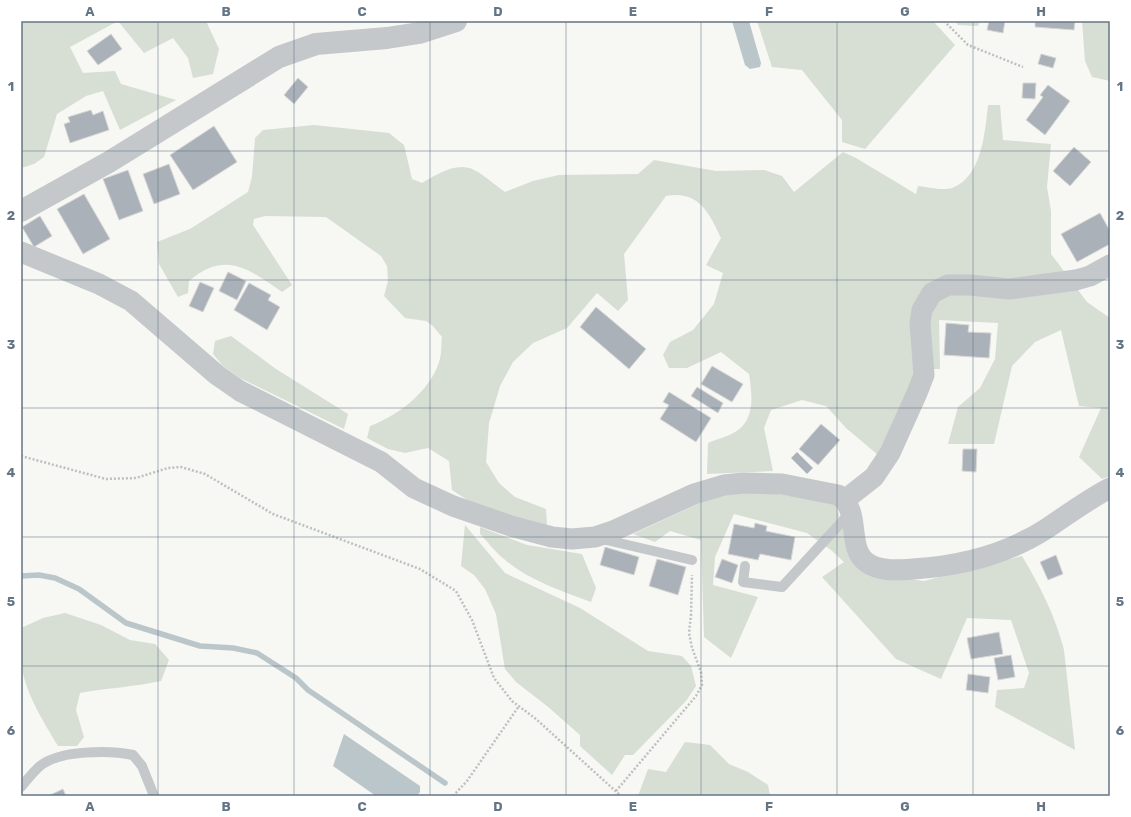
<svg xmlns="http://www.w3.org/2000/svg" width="1131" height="817" viewBox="0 0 1131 817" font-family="Rubik,sans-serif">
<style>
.green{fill:#d7ded4}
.water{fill:#bbc6cb}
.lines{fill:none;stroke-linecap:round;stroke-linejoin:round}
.stream{stroke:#bbc6cb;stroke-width:5.5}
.building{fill:#aab1b8;stroke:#d8d8d6}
.path{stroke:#bdc0c2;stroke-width:2.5;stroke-dasharray:2 2;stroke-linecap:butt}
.service{stroke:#c4c8cb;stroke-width:10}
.minor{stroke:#c4c8cb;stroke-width:21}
.tertiary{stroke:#c4c8cb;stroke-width:22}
.grid{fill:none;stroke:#647586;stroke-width:1;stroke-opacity:0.55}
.neatline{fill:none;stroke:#647586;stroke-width:1.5}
.grid-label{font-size:13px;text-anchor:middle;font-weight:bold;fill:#647586}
</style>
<rect width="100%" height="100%" fill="#f7f7f3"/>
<!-- green -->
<g class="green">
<path d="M21,21H206L219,49L213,74L193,78L188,58L173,38L144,53L118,21L70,47L83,73L115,71L121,84L176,100L120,130L103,91L86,96L57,114L44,157L34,164L21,168Z"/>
<path d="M757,21H933L955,45L865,149L842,142V120L802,70L772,67Z"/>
<path d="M955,21H980L978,26L958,25Z"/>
<path d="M1082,21H1110V81L1092,77L1085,61Z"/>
<path d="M988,105H1000L1003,140L1051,144L1047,187L1051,211V254L1087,302L1110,318V476L1102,479L1079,457L1101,408L1079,406L1061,330L1035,342L1012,366L994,444H948L958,407L980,388L995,359L998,323L939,320L940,369H929L914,373L894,428L878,455L846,428L826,406L802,400L771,410L764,428L773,471L707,474L708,443C717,439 727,437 735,432C756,420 752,394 749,374L721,352L687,368H669L663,355L670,342L693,330L714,304L723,273L706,265L721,238C709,212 698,190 666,196L624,254L628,300L618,311L597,293L567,328L533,343L513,362L500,386L489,423L486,462L499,483L515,497L546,509L547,525L475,505L452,490L449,461L428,448L405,453L388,449L367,438L370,426C398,416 430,391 439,362C442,354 441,345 442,337L433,326L426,321L405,318L384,296L388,281L387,266L381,256L326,217L265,216L254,219L253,225L292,285L282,292C249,269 225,250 189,281L188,293L178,297L159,264L157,242L190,229L248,192L252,177L255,138L263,130L314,125L389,133L404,145L412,179L422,183C436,175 457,161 474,170C483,174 496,186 505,192L533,181L559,175L638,174L654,160L716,171L764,170L782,176L794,192L843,152L856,158L916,194L918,186C927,187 943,191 952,188C982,177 985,132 988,105Z"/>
<path d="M231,336L276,369L348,414L344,429L240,378L223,366L213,354L215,341Z"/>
<path d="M749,490L815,499L836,505L844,531L879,574L924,581L1022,556C1040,586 1055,615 1064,650L1075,750L995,707L997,690L1024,688L1029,673L1011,620L967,618L941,679L896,659L822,577L844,562L831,550L807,533L734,514L715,557L713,585L758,597L731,658L704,637L701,540L670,531L655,542L633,534L715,496Z"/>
<path d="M465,525L505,573L580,608L648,651L682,656L691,666L696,686L686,701L633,755H625L612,775L580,746V735L547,706L516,682L505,669L496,614L485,589L474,575L461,566Z"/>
<path d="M480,527L527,545L582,554L596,588L591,602C561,591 528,580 504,559C495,552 488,542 480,534Z"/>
<path d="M65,613L101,625L130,640L155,644L169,660L161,681C133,687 108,688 80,693L76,710L84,737L77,746H58C42,719 23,690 21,659C20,648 21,638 21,628L43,618Z"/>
<path d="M685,742L710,745L729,764L748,772L768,785L770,796H638L648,769L666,772Z"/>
</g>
<!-- water -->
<g class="water">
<path d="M732,21H749L761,63L760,67L750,69L745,65Z"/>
<path d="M344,734L420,786V792L417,796H376L333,766Z"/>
</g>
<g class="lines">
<!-- stream -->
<path class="stream" d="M21,576L39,575L55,578L79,589L126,623L200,646L233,648L257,653L296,678L308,690L445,783"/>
</g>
<!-- building -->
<g class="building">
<path d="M989,21H1005L1003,33L987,30Z"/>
<path d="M1035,21H1075L1074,30L1035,27Z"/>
<path d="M111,34L122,49L98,65L87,51Z"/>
<path d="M1041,54L1056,58L1053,68L1038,64Z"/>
<path d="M298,78L308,87L294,104L284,95Z"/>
<path d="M1023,83H1036L1035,99L1022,98Z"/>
<path d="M1048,85L1070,101L1045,135L1026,120L1043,97L1040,95Z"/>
<path d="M91,110L93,115L103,111L109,130L70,143L64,124L70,122L68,117Z"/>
<path d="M214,126L237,162L193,190L170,155Z"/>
<path d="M1074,147L1091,162L1070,186L1053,171Z"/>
<path d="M169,164L180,194L154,204L143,174Z"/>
<path d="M128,170L143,211L119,220L103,179Z"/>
<path d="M84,194L110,239L83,254L57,209Z"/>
<path d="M1100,213L1110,231V244L1077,262L1061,234Z"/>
<path d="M40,216L52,236L34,247L22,227Z"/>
<path d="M228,272L246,281L237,300L219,291Z"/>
<path d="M200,282L214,288L203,312L189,306Z"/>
<path d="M249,283L271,295L268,300L280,307L267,330L234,310Z"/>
<path d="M596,307L646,349L629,369L580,327Z"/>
<path d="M946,323L969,325L968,332L991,333L989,358L944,355Z"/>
<path d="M712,366L743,384L732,402L701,384Z"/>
<path d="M697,387L723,403L718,413L691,396Z"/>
<path d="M669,392L711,418L696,442L660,419L669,405L663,402Z"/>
<path d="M821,424L840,440L818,465L799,449Z"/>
<path d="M963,449H977L976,472L962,471Z"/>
<path d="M797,452L813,468L807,474L791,458Z"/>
<path d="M755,523L767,526L766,531L795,537L791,560L760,554L758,560L728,554L734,524L754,528Z"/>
<path d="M605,547L639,557L634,575L600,565Z"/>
<path d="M1056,555L1063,574L1048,580L1040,562Z"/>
<path d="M657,559L686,567L678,595L649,586Z"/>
<path d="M722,559L738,565L732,583L715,577Z"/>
<path d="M999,632L1003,654L971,659L967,638Z"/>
<path d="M1011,655L1015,677L998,680L994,658Z"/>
<path d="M968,674L990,677L988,693L966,690Z"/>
<path d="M63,789L66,796H48Z"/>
</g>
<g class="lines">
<!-- path -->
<g class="path">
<path d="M944,21L968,45L1023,67"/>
<path d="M21,456L106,479L136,478L168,468L181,467L205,474L273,514L420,569L456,591L472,620L494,678L512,701L536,719L621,796"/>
<path d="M616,791L696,696L702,685L701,672L692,648L689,633L691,615L692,575"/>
<path d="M453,796L467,781L519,706"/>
</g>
<!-- service -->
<g class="service">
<path d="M602,539L692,560"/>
<path d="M745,566L743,582L782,587L850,513"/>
<path d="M21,787C27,780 33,772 40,766C59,750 110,750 133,755L142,766L154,796"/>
</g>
<!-- minor -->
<g class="minor">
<path d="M21,252L99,284L131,301L217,375L240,391L381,462L414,488L453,506L511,526L552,537L572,539L595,537L613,531L694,494L724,485L744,483L782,484L838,495C862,510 846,546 866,562C880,572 898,570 913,569C960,566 1007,554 1046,529C1067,515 1087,500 1110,488"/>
<path d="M846,499L874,477L890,453L917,393L924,375L920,323L922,310L932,293L948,285H970L1009,289L1076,280L1090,276L1110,265"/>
</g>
<!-- tertiary -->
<path class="tertiary" d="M21,211L109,162L279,57L316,44L387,38L419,33L456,21"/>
</g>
<!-- grid -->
<path class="grid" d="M158,21V796M294,21V796M430,21V796M566,21V796M701,21V796M837,21V796M973,21V796M21,151H1110M21,280H1110M21,408H1110M21,537H1110M21,666H1110"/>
<!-- border -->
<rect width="1131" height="817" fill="none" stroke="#ffffff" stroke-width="44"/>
<rect x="22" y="22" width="1087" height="773" class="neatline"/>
<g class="grid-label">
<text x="90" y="16">A</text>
<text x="226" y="16">B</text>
<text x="362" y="16">C</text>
<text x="498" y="16">D</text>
<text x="633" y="16">E</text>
<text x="769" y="16">F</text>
<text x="905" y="16">G</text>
<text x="1041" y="16">H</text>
<text x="11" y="91">1</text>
<text x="1120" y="91">1</text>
<text x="11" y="220">2</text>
<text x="1120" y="220">2</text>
<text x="11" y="349">3</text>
<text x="1120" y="349">3</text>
<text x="11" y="477">4</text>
<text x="1120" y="477">4</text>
<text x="11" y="606">5</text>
<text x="1120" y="606">5</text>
<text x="11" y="735">6</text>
<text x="1120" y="735">6</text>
<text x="90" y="811">A</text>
<text x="226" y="811">B</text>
<text x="362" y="811">C</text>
<text x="498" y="811">D</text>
<text x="633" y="811">E</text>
<text x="769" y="811">F</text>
<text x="905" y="811">G</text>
<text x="1041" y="811">H</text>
</g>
</svg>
